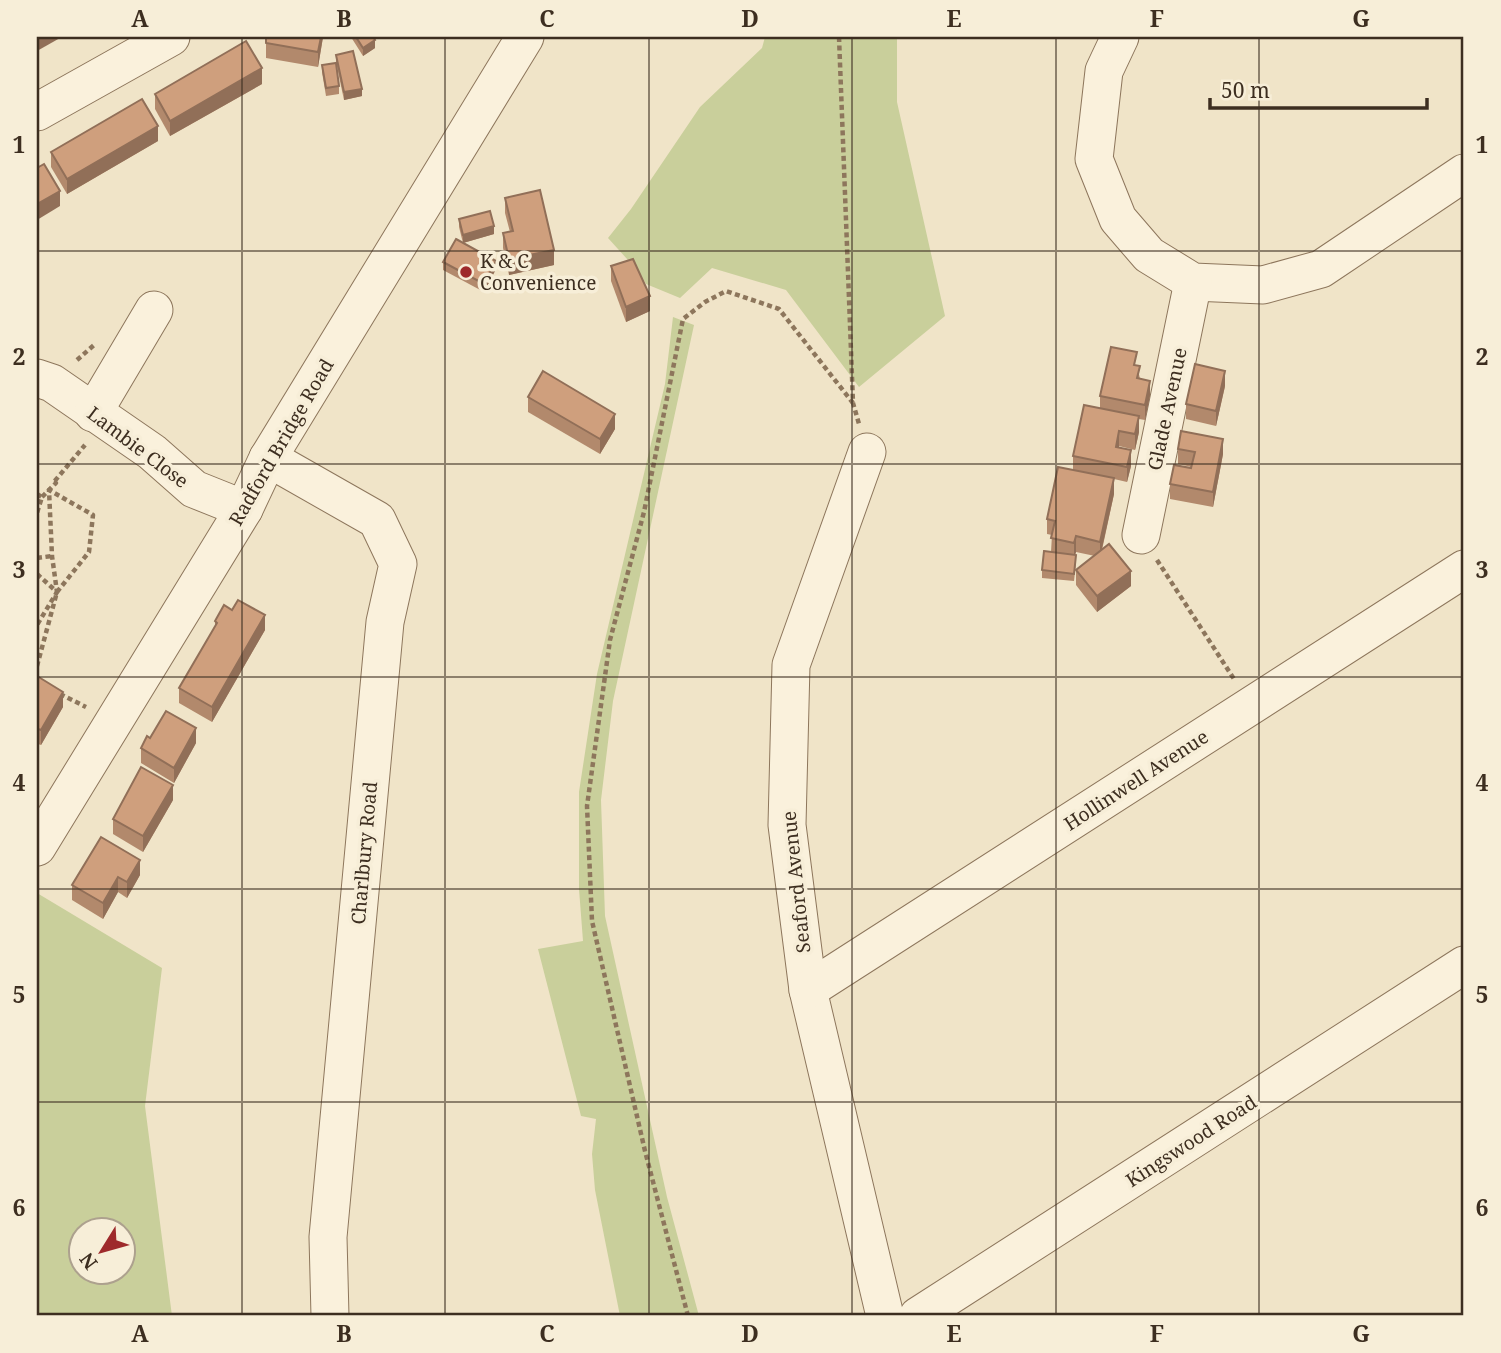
<svg xmlns="http://www.w3.org/2000/svg" width="1501" height="1353" viewBox="0 0 1501 1353" font-family="'Noto Serif',serif">
<style>
.green{fill:#c9cf9b;fill-rule:evenodd}
.lines{fill:none;stroke-linecap:round;stroke-linejoin:round}
.minor-casing{stroke:#8d765c;stroke-width:39}
.path{stroke:#8d765c;stroke-width:4.5;stroke-dasharray:5 3.5;stroke-linecap:butt}
.minor{stroke:#faf1dc;stroke-width:37}
.wall{fill:#b2896c}
.shaded-wall{fill:#916f58}
.building{fill:#cf9f7d;stroke:#916f58;stroke-width:2}
.grid{fill:none;stroke:#3d2e20;stroke-width:2;stroke-opacity:0.55}
.poi-dot{fill:#9e2a2b;stroke:#f7eed8;stroke-width:2.5}
.labels{text-anchor:middle;stroke-width:7;stroke-linejoin:round;paint-order:stroke}
.poi-label{font-size:19px;fill:#3d2e20;stroke:#f7eed8;text-anchor:start}
.street-label{font-size:19px;fill:#3d2e20;stroke:#f7eed8}
.neatline{fill:none;stroke:#3d2e20;stroke-width:2.5}
.grid-label{font-size:23px;text-anchor:middle;font-weight:bold;fill:#3d2e20}
</style>
<rect width="100%" height="100%" fill="#f0e4c8"/>
<!-- green -->
<g class="green">
<path d="M765,37H897V102L945,316L859,387L786,290L712,268L680,298L646,284L637,270L608,238L631,209L700,107L762,48Z"/>
<path d="M673,317L694,325L613,701L601,800L605,916L667,1197L699,1316H620L595,1190L592,1154L596,1119L581,1116L538,949L583,941L579,889V792L597,674L665,384Z"/>
<path d="M37,893L162,968L145,1106L172,1316H37ZM122,1230V1272H80V1230Z"/>
</g>
<g class="lines">
<defs>
<g id="minor">
<path d="M1120,37L1104,71L1094,159L1118,219L1149,255L1193,282L1263,285L1321,269L1464,173"/>
<path d="M37,112L171,37"/>
<path d="M37,378L52,383L152,452L194,489L244,509"/>
<path d="M93,413L154,310"/>
<path d="M867,452L791,665L787,825L808,990L885,1316"/>
<path d="M268,458L377,520L398,564L385,622L328,1237L330,1316"/>
<path d="M1141,535L1193,282"/>
<path d="M37,847L244,509L268,458L525,37"/>
<path d="M808,990L1464,569"/>
<path d="M918,1316L1464,965"/>
</g>
</defs>
<!-- minor casing -->
<use href="#minor" class="minor-casing"/>
<!-- path -->
<g class="path">
<path d="M839,37L853,403L859,424"/>
<path d="M77,360L94,345"/>
<path d="M37,494L42,497L37,513"/>
<path d="M42,497L56,483H53L85,445"/>
<path d="M37,558L52,556"/>
<path d="M1157,560L1234,679"/>
<path d="M37,574L57,592L37,625"/>
<path d="M37,666L57,592L89,552L93,515L49,490L52,556L57,592"/>
<path d="M60,694L86,707"/>
<path d="M688,1316L645,1151L592,921L587,806L610,640L644,512L683,319L705,302L726,291L779,309L853,403"/>
</g>
<!-- minor -->
<use href="#minor" class="minor"/>
</g>
<!-- wall -->
<g class="wall">
<path d="M266,37H323L318,67L266,58Z"/>
<path d="M351,37H376L374,38L375,48L363,56Z"/>
<path d="M336,55L362,96L344,100L336,62Z"/>
<path d="M322,65L339,86V94L326,96L322,72Z"/>
<path d="M262,84L170,136L155,109V94Z"/>
<path d="M158,141L67,194L51,167V152Z"/>
<path d="M505,198L554,265L509,275L503,248V233L510,232L505,213Z"/>
<path d="M459,219L494,234L463,243L459,227Z"/>
<path d="M443,262L496,269L484,292L443,270Z"/>
<path d="M611,266L650,311L626,322L611,281Z"/>
<path d="M1137,365L1140,379L1150,396L1145,420L1139,419V432L1135,450L1119,446V448L1131,466L1127,482L1114,479V494L1102,550L1131,586L1097,612L1076,585V570L1095,556L1076,552L1075,555L1076,563L1074,581L1042,578V570L1051,552L1052,535L1047,534V519L1073,470V456L1100,408V396Z"/>
<path d="M1225,386L1216,426L1186,419V404Z"/>
<path d="M528,397L615,429L600,454L528,412Z"/>
<path d="M1178,449L1223,454L1213,507L1170,499V484L1192,467L1178,464Z"/>
<path d="M215,621L265,630L212,722L179,703V688L215,627Z"/>
<path d="M37,676L63,707L41,745L38,744L37,746Z"/>
<path d="M196,743L174,783L141,763V748Z"/>
<path d="M173,800L143,852L113,834V819Z"/>
<path d="M101,837L140,875L127,898L118,892L103,919L72,900V885Z"/>
</g>
<!-- shaded-wall -->
<g class="shaded-wall">
<path d="M37,37H60V38L37,51Z"/>
<path d="M321,37H323L318,67V52Z"/>
<path d="M375,40V48L363,56V48Z"/>
<path d="M262,68V84L170,136V121Z"/>
<path d="M362,89V96L344,100V92Z"/>
<path d="M158,126V141L67,194V179Z"/>
<path d="M60,191V206L37,220V204Z"/>
<path d="M494,226V234L463,243V235Z"/>
<path d="M554,250V265L509,275V259Z"/>
<path d="M496,261V269L484,292V284Z"/>
<path d="M650,296V311L626,322V307Z"/>
<path d="M1225,371V386L1216,426V411Z"/>
<path d="M1150,381V396L1145,420V405Z"/>
<path d="M615,414V429L600,454V439Z"/>
<path d="M1139,416V432L1135,450V434Z"/>
<path d="M1119,431V446L1116,462V447Z"/>
<path d="M1223,439V454L1213,507V492Z"/>
<path d="M1131,450V466L1127,482V467Z"/>
<path d="M1114,478V494L1100,557V542Z"/>
<path d="M1076,536V552L1074,558V543Z"/>
<path d="M1131,571V586L1097,612V596Z"/>
<path d="M265,615V630L212,722V707Z"/>
<path d="M63,692V707L41,745V730Z"/>
<path d="M196,728V743L174,783V768Z"/>
<path d="M173,785V800L143,852V836Z"/>
<path d="M140,860V875L127,898V882Z"/>
<path d="M118,877V892L103,919V903Z"/>
</g>
<!-- building -->
<g class="building">
<path d="M266,37H321L318,52L266,43Z"/>
<path d="M356,37H373L375,40L363,48Z"/>
<path d="M246,41L262,68L170,121L155,94Z"/>
<path d="M353,51L362,89L344,92L336,55Z"/>
<path d="M336,63L339,86L326,88L322,65Z"/>
<path d="M142,99L158,126L67,179L51,152Z"/>
<path d="M44,164L60,191L37,204V168Z"/>
<path d="M540,190L554,250L509,259L503,233L513,231L505,198Z"/>
<path d="M490,211L494,226L463,235L459,219Z"/>
<path d="M456,239L496,261L484,284L443,262Z"/>
<path d="M633,259L650,296L626,307L611,266Z"/>
<path d="M1111,347L1137,352L1134,365L1140,366L1137,378L1150,381L1145,405L1100,396Z"/>
<path d="M1195,364L1225,371L1216,411L1186,404Z"/>
<path d="M543,371L615,414L600,439L528,397Z"/>
<path d="M1084,405L1139,416L1135,434L1119,431L1116,447L1131,450L1127,467L1073,456Z"/>
<path d="M1181,431L1223,439L1213,492L1170,484L1174,465L1191,468L1195,452L1178,449Z"/>
<path d="M1058,467L1114,478L1100,542L1076,536L1074,543L1051,538L1055,521L1047,519Z"/>
<path d="M1109,544L1131,571L1097,596L1076,570Z"/>
<path d="M1044,551L1076,555L1074,574L1042,570Z"/>
<path d="M238,600L265,615L212,707L179,688L217,623L215,621L224,605L232,610Z"/>
<path d="M37,676L63,692L41,730L38,729L37,731Z"/>
<path d="M166,711L196,728L174,768L141,748L147,736L150,738Z"/>
<path d="M141,767L173,785L143,836L113,819Z"/>
<path d="M101,837L140,860L127,882L118,877L103,903L72,885Z"/>
</g>
<!-- grid -->
<path class="grid" d="M242,37V1316M445,37V1316M649,37V1316M852,37V1316M1056,37V1316M1259,37V1316M37,251H1464M37,464H1464M37,677H1464M37,889H1464M37,1102H1464"/>
<!-- markers -->
<circle class="poi-dot" cx="466" cy="272" r="7"/>
<g class="labels">
<!-- poi labels -->
<g class="poi-label">
<text x="480" y="268">K &amp; C<tspan x="480" dy="22">Convenience</tspan></text>
</g>
<!-- street labels -->
<g class="street-label">
<text transform="translate(1167 409) rotate(-78)" y="7">Glade Avenue</text>
<text transform="translate(281 442) rotate(-60)" y="7">Radford Bridge Road</text>
<text transform="translate(138 447) rotate(37)" y="7">Lambie Close</text>
<text transform="translate(1136 780) rotate(-33)" y="7">Hollinwell Avenue</text>
<text transform="translate(364 853) rotate(-85)" y="7">Charlbury Road</text>
<text transform="translate(796 882) rotate(-96)" y="7">Seaford Avenue</text>
<text transform="translate(1191 1141) rotate(-33)" y="7">Kingswood Road</text>
</g>
</g>
<!-- border -->
<rect width="1501" height="1353" fill="none" stroke="#f7eed8" stroke-width="77"/>
<!-- north arrow -->
<g transform="translate(102 1251) rotate(233)"><circle r="33" fill="#f7eed8" stroke="#ada18e" stroke-width="2"/>
<path d="M0-5L12 26L0 18L-12 26Z" fill="#9e2a2b"/>
<text y="-10" font-size="19" font-weight="bold" text-anchor="middle" fill="#3d2e20">N</text>
</g>
<!-- scale -->
<path d="M1210 98v10h217v-10" fill="none" stroke="#3d2e20" stroke-width="3.5"/>
<text x="1221" y="98" font-size="21" fill="#3d2e20" stroke="#f7eed8" stroke-width="5" paint-order="stroke">50 m</text>
<rect x="38" y="38" width="1424" height="1276" class="neatline"/>
<g class="grid-label">
<text x="140" y="27">A</text>
<text x="344" y="27">B</text>
<text x="547" y="27">C</text>
<text x="750" y="27">D</text>
<text x="954" y="27">E</text>
<text x="1157" y="27">F</text>
<text x="1361" y="27">G</text>
<text x="19" y="153">1</text>
<text x="1482" y="153">1</text>
<text x="19" y="365">2</text>
<text x="1482" y="365">2</text>
<text x="19" y="578">3</text>
<text x="1482" y="578">3</text>
<text x="19" y="791">4</text>
<text x="1482" y="791">4</text>
<text x="19" y="1003">5</text>
<text x="1482" y="1003">5</text>
<text x="19" y="1216">6</text>
<text x="1482" y="1216">6</text>
<text x="140" y="1342">A</text>
<text x="344" y="1342">B</text>
<text x="547" y="1342">C</text>
<text x="750" y="1342">D</text>
<text x="954" y="1342">E</text>
<text x="1157" y="1342">F</text>
<text x="1361" y="1342">G</text>
</g>
</svg>
